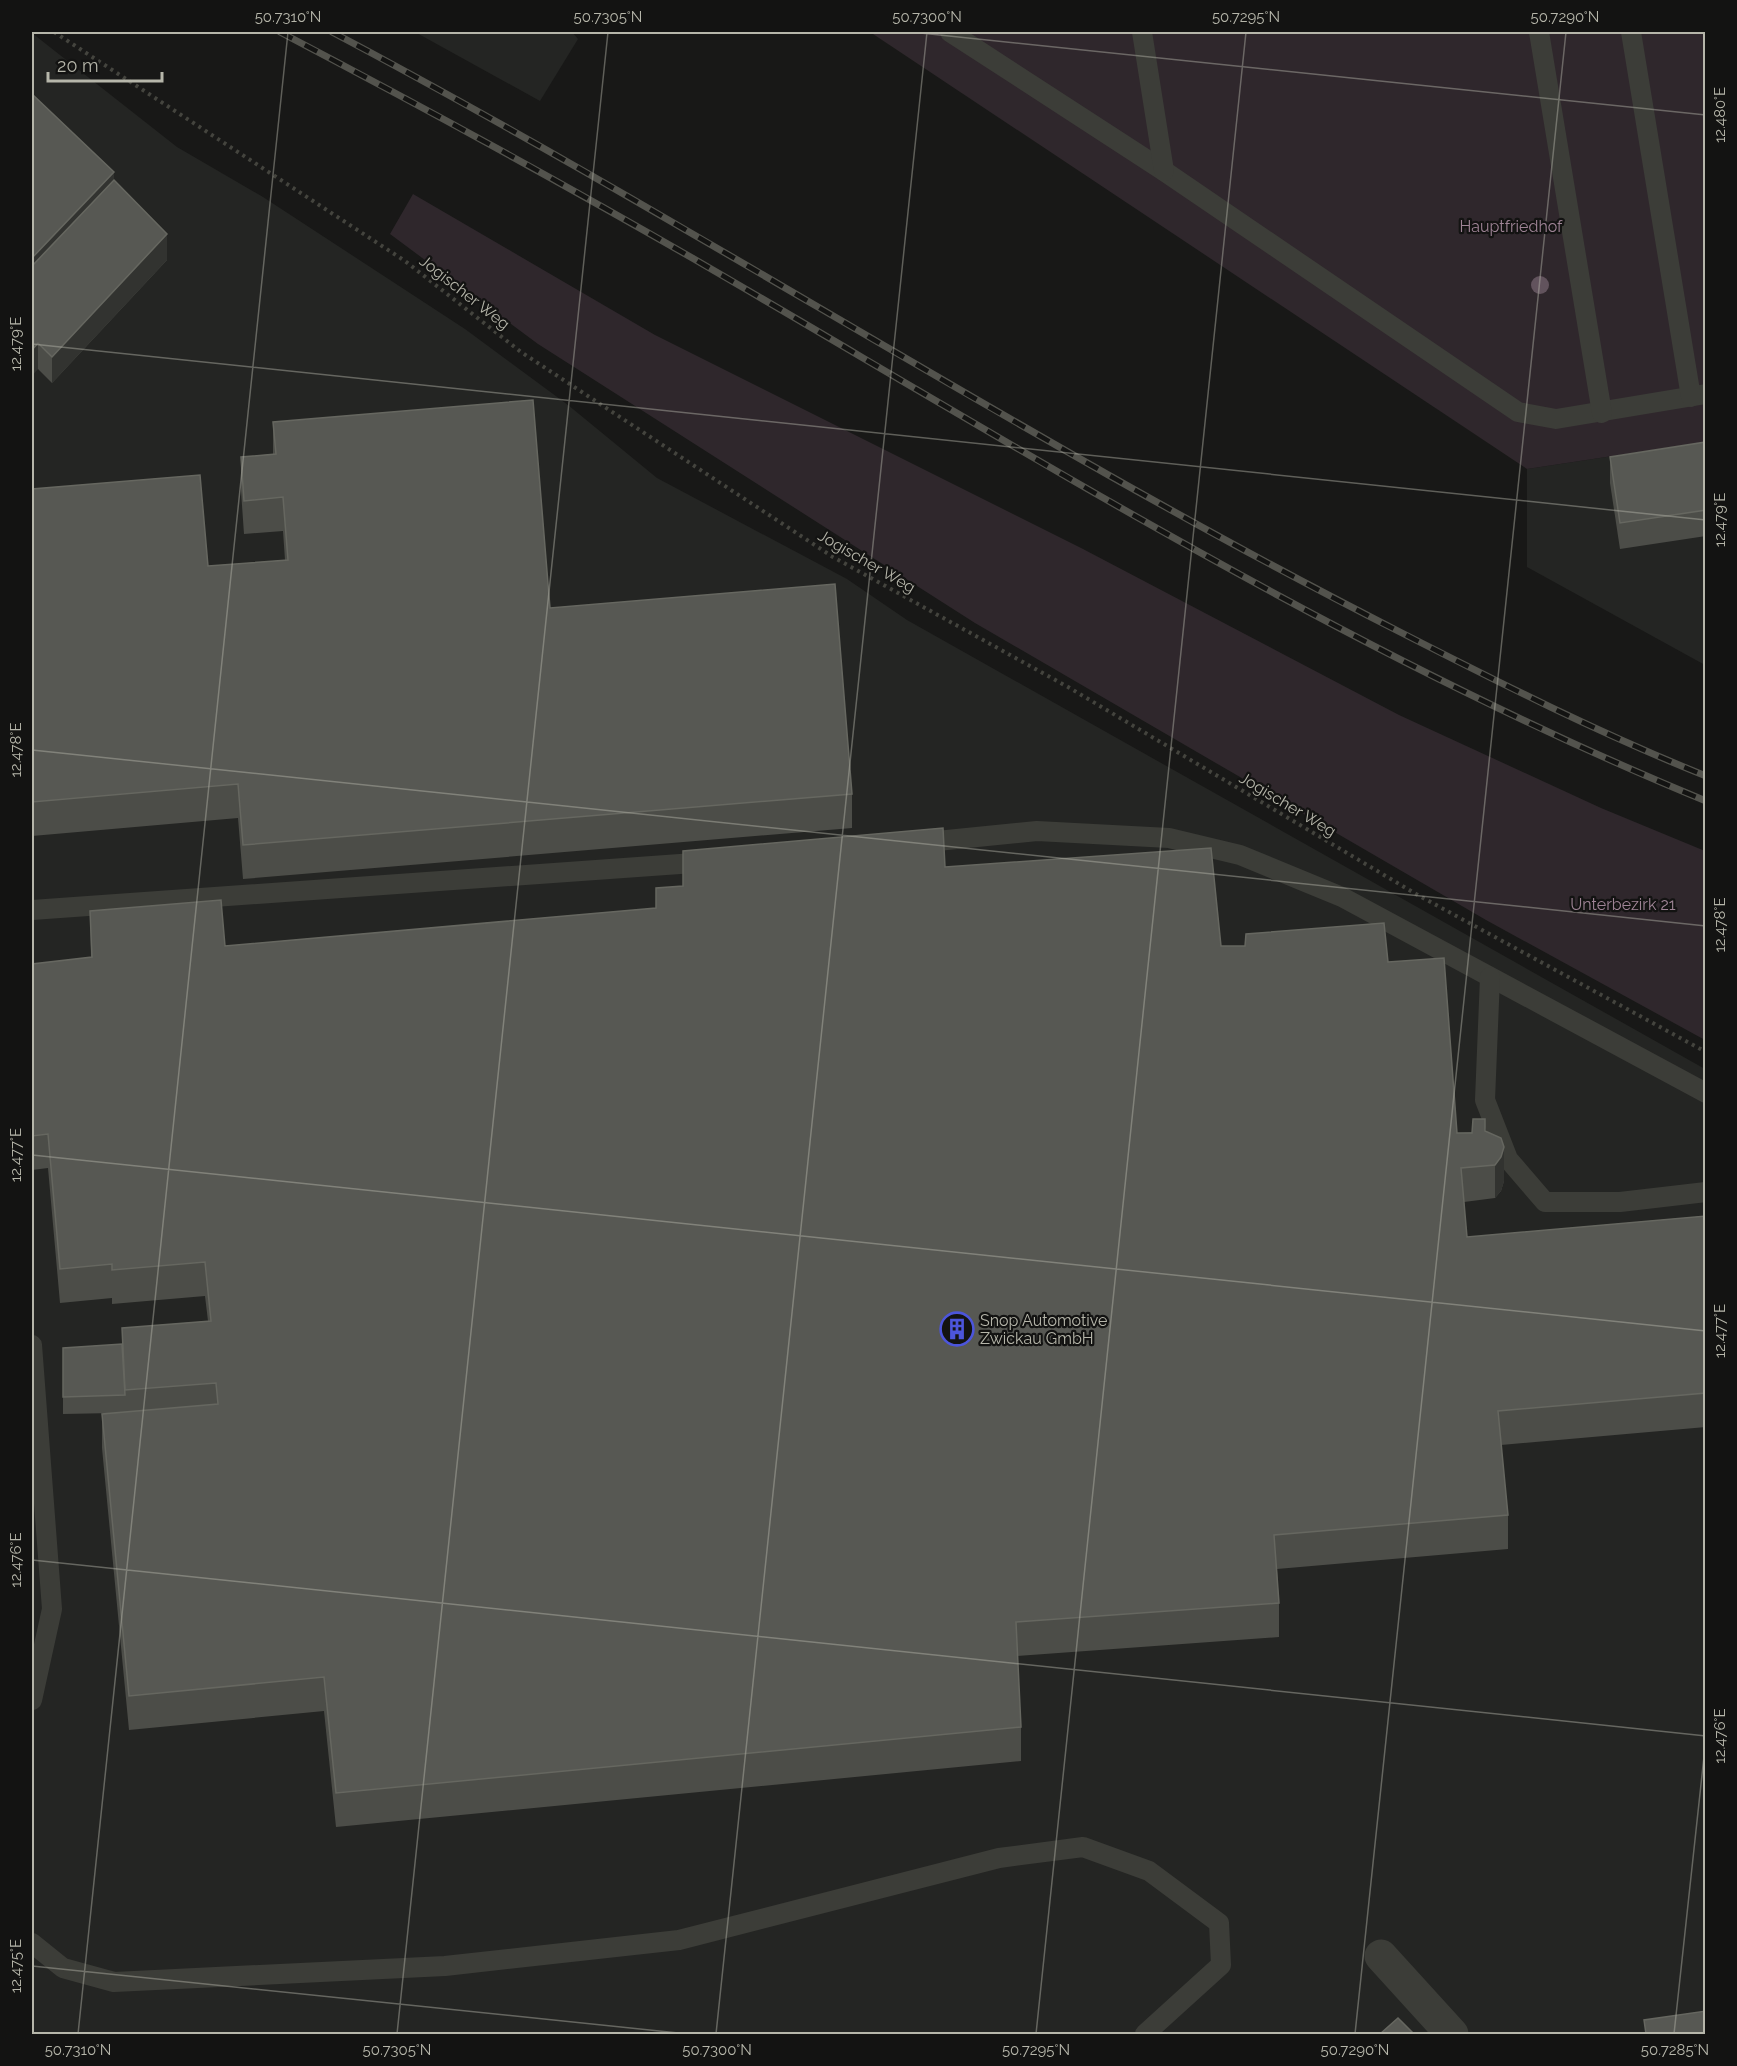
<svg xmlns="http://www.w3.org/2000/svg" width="1737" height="2066" viewBox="0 0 1737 2066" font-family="Raleway,sans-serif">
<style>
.built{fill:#242523}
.green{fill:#2f272c}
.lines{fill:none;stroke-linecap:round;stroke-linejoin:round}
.path{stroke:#44443e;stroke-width:4;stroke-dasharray:3 4.5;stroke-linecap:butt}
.service{stroke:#3c3d38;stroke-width:20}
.minor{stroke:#3c3d38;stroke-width:33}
.rail-casing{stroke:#53534d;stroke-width:7}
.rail{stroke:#131312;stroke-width:4.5;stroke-dasharray:14;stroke-linecap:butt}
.tree{fill:#62535d}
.wall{fill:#4c4d48}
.shaded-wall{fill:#323330}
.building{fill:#575853;stroke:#666760;stroke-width:1.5}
.ticks{fill:none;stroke:#b6b6aa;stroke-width:1.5;stroke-opacity:0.45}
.labels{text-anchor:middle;stroke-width:4.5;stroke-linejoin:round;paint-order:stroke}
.park-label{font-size:16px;fill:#9f8496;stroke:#131312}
.street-label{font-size:16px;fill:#b6b6aa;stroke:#131312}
.poi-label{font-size:16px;fill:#b6b6aa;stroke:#131312;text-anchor:start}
.neatline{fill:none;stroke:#b6b6aa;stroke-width:2}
.ticks-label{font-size:15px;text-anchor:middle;fill:#b6b6aa}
</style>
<rect width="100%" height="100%" fill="#181817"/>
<!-- built -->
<g class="built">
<path d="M415,32H572L578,39L540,101Z"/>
<path d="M32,33L177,147L263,197L465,329L568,405L657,478L847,579L907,620L1705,1069V2034H32Z"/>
<path d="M1705,442V665L1527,567V469Z"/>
</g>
<!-- green -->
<g class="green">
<path d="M870,32H1705V442L1527,469Z"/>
<path d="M413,194L655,335L1083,549L1399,715L1601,808L1705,851V1040L1486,920L975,623L538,344L390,234Z"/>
</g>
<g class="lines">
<!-- path -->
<path class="path" d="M54,32L405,261L521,352L833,557L1068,687L1416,894L1706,1052"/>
<!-- service -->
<g class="service">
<path d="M950,32L1164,171L1518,412L1556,419L1706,394"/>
<path d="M1142,32L1164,171"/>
<path d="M1539,32L1602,413"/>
<path d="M1631,32L1691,397"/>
<path d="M917,843L1037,831L1169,838L1240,855L1342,897L1706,1093"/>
<path d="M32,910L708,862"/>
<path d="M1490,977L1485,1100L1508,1159L1545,1202H1620L1706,1192"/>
<path d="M32,1345L52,1609L32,1700"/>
<path d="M32,1943L63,1968L114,1982L445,1966L679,1940L999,1858L1083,1847L1149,1871L1219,1923L1221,1965L1145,2034"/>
</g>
<!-- minor -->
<path class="minor" d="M1381,1956L1452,2034"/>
<defs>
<g id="rail">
<path d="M280,32C419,105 557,180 694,259C1025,451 1350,655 1706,801"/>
<path d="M332,32C693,223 1035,447 1400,632C1500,683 1601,734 1706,776"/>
</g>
</defs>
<!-- rail casing -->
<use href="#rail" class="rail-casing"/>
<!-- rail -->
<use href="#rail" class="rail"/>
</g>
<!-- trees -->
<circle class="tree" cx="1540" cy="285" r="9"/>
<!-- wall -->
<g class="wall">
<path d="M32,94L114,180L167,260L52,383L38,369Z"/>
<path d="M273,422L550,608L852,794V828L243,879L238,818L32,836V489L208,566L285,560L283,531L244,534L241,491V457L273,454Z"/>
<path d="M1706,442V536L1620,549L1610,483V457Z"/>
<path d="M945,867L1221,946L1388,962L1457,1133L1485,1131L1504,1181L1501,1191L1495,1198L1464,1202L1467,1237L1706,1216V1427L1501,1445L1508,1515V1549L1277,1569L1279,1603V1637L1017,1656L1021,1727V1761L336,1827L324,1711L129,1730L102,1448V1414L114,1413L63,1414V1348L122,1344V1328L208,1321L205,1296L112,1304V1298L60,1303L48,1168L32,1170V964L91,957L90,911L225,946L656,908Z"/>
</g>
<!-- shaded-wall -->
<g class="shaded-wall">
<path d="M114,172V206L32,292V258Z"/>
<path d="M167,234V260L52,383V357Z"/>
<path d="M38,343V369L32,376V350Z"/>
<path d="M1504,1147V1181L1501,1191L1495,1198V1165Z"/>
</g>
<!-- building -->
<g class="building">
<path d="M32,94L114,172L32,258Z"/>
<path d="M114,180L167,234L52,357L38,343L32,350V266Z"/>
<path d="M533,400L550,608L835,584L852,794L243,845L238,784L32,802V489L200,475L208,566L288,560L283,497L244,501L241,457L276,454L273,422Z"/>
<path d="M1706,442V510L1620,523L1610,457Z"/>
<path d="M943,828L945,867L1211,848L1221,946H1245L1246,934L1384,923L1388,962L1444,958L1457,1133H1472L1473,1119H1485V1131L1501,1138L1504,1147L1501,1157L1495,1165L1461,1168L1467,1237L1706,1216V1393L1498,1411L1508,1515L1274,1535L1279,1603L1016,1622L1021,1727L336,1793L324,1677L129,1696L102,1414L218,1404L216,1383L125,1390L122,1328L211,1321L205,1262L112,1270V1264L60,1269L48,1134L32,1136V964L92,957L90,911L221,900L225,946L656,908V888L683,886V851Z"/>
<path d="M122,1344L125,1395L63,1397V1348Z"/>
<path d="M1706,2011V2034H1646L1644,2020Z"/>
<path d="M1398,2018L1414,2034H1380Z"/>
</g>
<!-- ticks -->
<path class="ticks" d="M911,32L1706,115M32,344L1706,520M32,750L1706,926M32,1155L1706,1331M32,1560L1706,1736M32,1966L688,2034M78,2034L288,32M397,2034L608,32M716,2034L927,32M1036,2034L1246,32M1355,2034L1566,32M1674,2034L1706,1738"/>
<!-- icons -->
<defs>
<symbol id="building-ring" viewBox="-11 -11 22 22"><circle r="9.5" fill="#131312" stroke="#4c55db" stroke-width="1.5"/><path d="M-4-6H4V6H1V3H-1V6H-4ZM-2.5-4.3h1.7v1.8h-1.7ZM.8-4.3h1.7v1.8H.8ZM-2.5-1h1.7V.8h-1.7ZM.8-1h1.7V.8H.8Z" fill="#4c55db"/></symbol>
</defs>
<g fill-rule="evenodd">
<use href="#building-ring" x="938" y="1310" width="38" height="38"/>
</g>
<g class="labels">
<!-- park labels -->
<g class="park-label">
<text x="1511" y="232">Hauptfriedhof</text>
<text x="1623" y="910">Unterbezirk 21</text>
</g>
<!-- street labels -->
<g class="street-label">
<text transform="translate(465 292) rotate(38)" y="6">Jogischer Weg</text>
<text transform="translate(867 561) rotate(30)" y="6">Jogischer Weg</text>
<text transform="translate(1288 804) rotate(31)" y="6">Jogischer Weg</text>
</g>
<!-- poi labels -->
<g class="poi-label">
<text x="980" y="1326">Snop Automotive<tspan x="980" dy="18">Zwickau GmbH</tspan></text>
</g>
</g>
<!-- border -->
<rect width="1737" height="2066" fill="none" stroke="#131312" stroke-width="66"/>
<!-- scale -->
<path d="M48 72v9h114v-9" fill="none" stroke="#b6b6aa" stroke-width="3"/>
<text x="57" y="72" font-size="18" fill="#b6b6aa" stroke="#131312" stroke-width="4.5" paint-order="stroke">20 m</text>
<rect x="33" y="33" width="1671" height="2000" class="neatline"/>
<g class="ticks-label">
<text x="288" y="22">50.7310°N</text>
<text x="608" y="22">50.7305°N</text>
<text x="927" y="22">50.7300°N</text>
<text x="1246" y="22">50.7295°N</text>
<text x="1565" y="22">50.7290°N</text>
<text transform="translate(1720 115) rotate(-90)" y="5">12.480°E</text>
<text transform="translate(16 344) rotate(-90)" y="5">12.479°E</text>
<text transform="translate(1720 520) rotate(-90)" y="5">12.479°E</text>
<text transform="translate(16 750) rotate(-90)" y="5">12.478°E</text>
<text transform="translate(1720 925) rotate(-90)" y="5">12.478°E</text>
<text transform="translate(16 1155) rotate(-90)" y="5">12.477°E</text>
<text transform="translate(1720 1331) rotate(-90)" y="5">12.477°E</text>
<text transform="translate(16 1560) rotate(-90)" y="5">12.476°E</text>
<text transform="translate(1720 1736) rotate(-90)" y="5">12.476°E</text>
<text transform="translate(16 1966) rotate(-90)" y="5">12.475°E</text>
<text x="78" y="2055">50.7310°N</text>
<text x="397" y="2055">50.7305°N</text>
<text x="717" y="2055">50.7300°N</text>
<text x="1036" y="2055">50.7295°N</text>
<text x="1355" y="2055">50.7290°N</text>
<text x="1675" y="2055">50.7285°N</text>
</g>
</svg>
